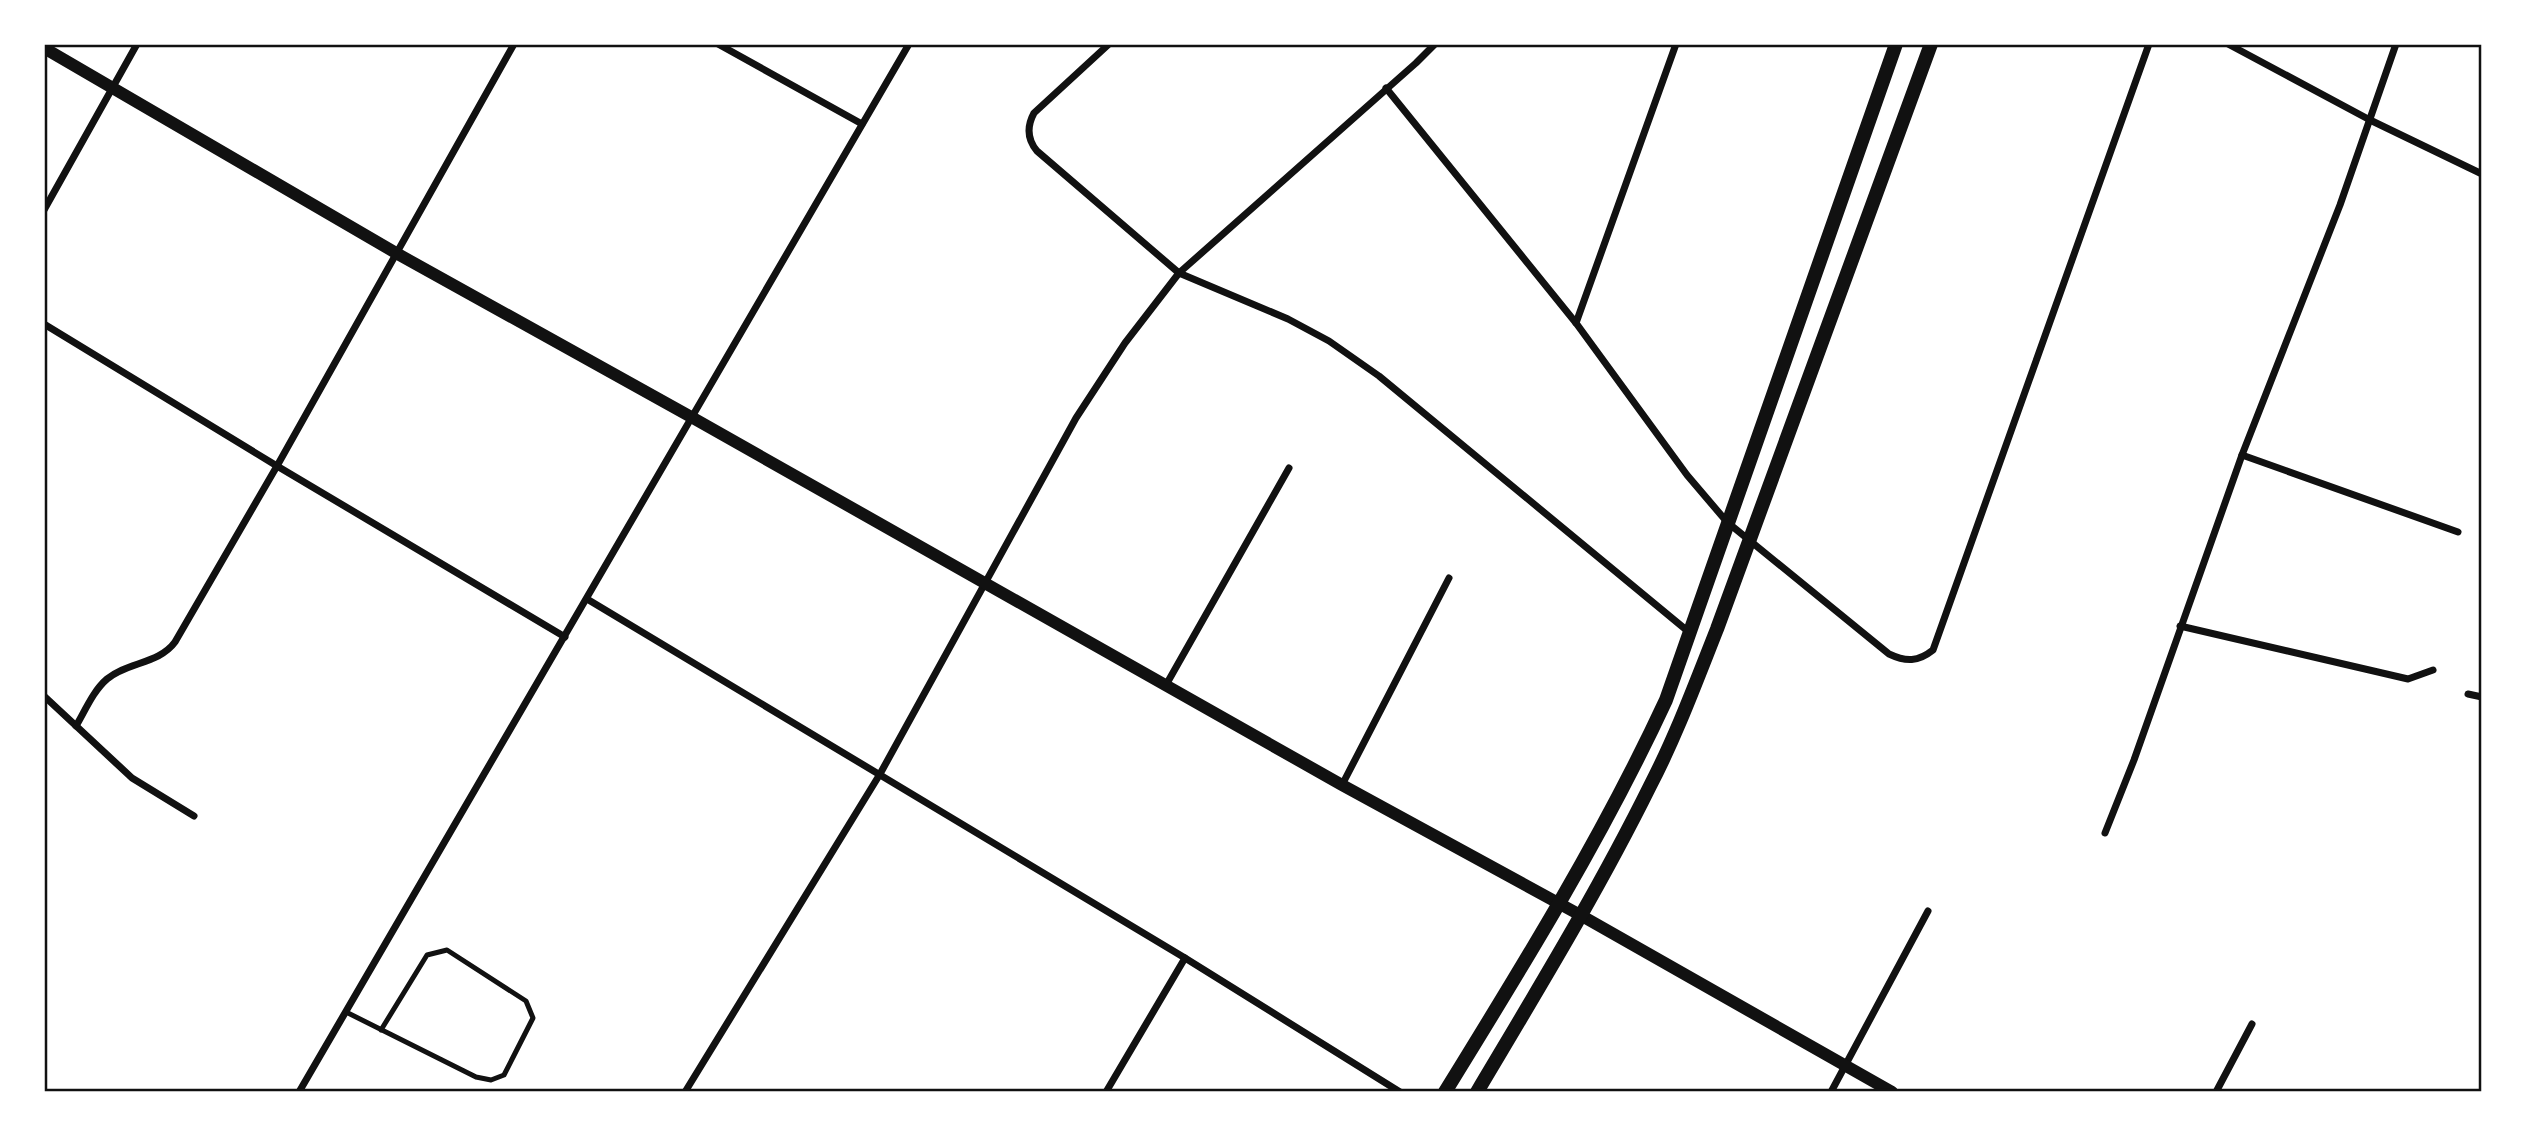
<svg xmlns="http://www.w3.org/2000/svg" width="2526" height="1136" viewBox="0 0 2526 1136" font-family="Raleway,sans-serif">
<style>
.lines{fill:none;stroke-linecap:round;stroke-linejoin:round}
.service{stroke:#111;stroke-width:5}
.minor{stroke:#111;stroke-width:7}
.tertiary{stroke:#111;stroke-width:12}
.secondary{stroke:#111;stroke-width:14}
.neatline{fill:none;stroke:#111;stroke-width:2.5}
</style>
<rect width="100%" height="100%" fill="#fff"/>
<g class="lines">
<!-- service -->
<path class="service" d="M346,1012L476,1077L491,1080L504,1075L533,1018L526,1001L447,950L427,955L381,1030"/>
<!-- minor -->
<g class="minor">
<path d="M718,44L862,124"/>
<path d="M1109,44L1034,113C1027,126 1027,139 1037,151L1179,273L1288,319L1329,341L1379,376L1690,633"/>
<path d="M2228,44L2370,120L2482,174"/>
<path d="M1386,88L1576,323L1687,475L1727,522L1889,654C1906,662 1918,662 1933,650L2149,44"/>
<path d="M44,210L137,44"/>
<path d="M1576,323L1676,44"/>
<path d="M44,324L277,466L565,637"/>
<path d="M2242,455L2458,532"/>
<path d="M587,599L1185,958L1400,1092"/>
<path d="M2180,626L2408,679L2433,670"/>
<path d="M1166,685L1289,468"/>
<path d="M2468,694L2482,697"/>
<path d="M44,696L132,778L194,816"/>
<path d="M76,726C85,711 93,691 107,679C127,662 159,664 175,642L277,466L514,44"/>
<path d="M1342,785L1449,578"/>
<path d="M2105,833L2134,760L2242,455L2340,205L2396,44"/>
<path d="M299,1092L909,44"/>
<path d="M685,1092L880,774L1076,418L1125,343L1179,273L1416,63L1435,44"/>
<path d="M1106,1092L1185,958"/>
<path d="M1831,1092L1928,911"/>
<path d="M2216,1092L2252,1024"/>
</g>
<!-- tertiary -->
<path class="tertiary" d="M44,48L396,253L693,418L1342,785L1582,916L1892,1092"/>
<!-- secondary -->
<g class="secondary">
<path d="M1445,1092C1524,964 1603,836 1666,700L1896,44"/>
<path d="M1477,1092C1537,991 1598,891 1650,786C1676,736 1696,682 1717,629L1931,44"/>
</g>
</g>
<!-- border -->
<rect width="2526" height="1136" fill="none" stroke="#ffffff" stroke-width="91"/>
<rect x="46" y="46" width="2434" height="1044" class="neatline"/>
</svg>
